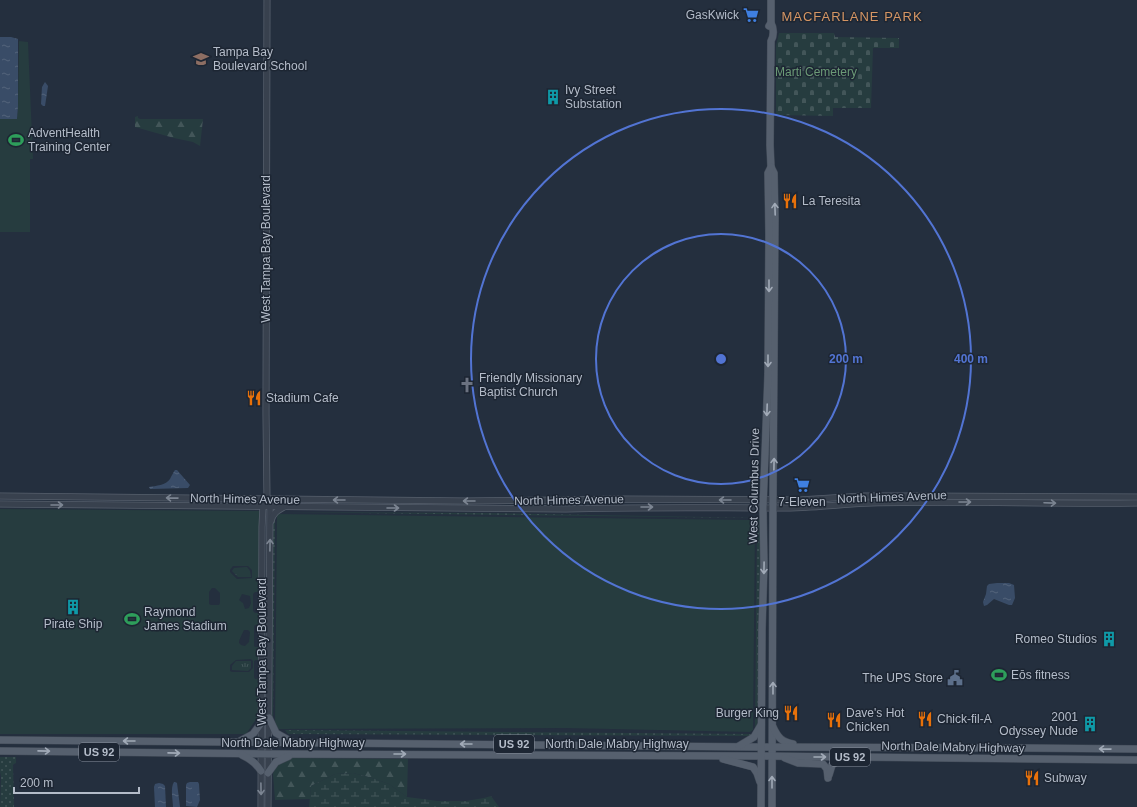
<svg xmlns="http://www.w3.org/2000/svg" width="1137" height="807" viewBox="0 0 1137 807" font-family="Arial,sans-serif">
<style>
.grass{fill:url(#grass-tufts)}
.forest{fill:url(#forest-firs)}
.wetland{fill:url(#wetland-marsh)}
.cemetery{fill:url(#cemetery-stones)}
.park{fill:url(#park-dots)}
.garden{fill:#263c3f;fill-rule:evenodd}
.water{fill:url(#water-ripples)}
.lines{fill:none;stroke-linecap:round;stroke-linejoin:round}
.minor-casing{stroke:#565f6c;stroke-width:7}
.major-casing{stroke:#414a57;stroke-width:8}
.minor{stroke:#38414e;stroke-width:5.5}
.major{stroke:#56606e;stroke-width:7}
.oneway{stroke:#a1aab7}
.oneway2{stroke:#7c8592}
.ring{fill:none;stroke:#5274d3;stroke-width:2}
.labels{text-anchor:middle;stroke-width:3;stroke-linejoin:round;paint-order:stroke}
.shield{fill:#1d2633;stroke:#878f9c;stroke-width:1}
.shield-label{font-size:11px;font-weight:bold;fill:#b4bcc9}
.poi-label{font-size:12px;fill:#b4bcc9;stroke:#1d2633;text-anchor:start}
.park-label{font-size:12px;fill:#6b9a76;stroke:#1d2633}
.street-label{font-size:12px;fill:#b4bcc9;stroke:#1d2633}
.neighbourhood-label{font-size:13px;letter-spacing:1px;fill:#d59563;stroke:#1d2633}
.centre{fill:#5274d3;stroke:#1d2633;stroke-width:2}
.ring-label{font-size:12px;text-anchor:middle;font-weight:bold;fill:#5274d3;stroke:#1d2633;stroke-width:3;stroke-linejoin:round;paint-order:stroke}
</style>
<defs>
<pattern id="grass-tufts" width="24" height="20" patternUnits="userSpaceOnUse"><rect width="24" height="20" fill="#263c3f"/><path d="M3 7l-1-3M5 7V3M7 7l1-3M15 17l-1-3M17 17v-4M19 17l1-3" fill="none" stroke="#435659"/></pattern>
<pattern id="forest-firs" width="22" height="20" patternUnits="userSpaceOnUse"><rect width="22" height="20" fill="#263c3f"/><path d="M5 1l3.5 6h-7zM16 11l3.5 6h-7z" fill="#435659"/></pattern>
<pattern id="wetland-marsh" width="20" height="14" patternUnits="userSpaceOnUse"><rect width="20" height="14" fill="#263c3f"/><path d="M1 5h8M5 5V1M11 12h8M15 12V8" fill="none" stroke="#435659"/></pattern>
<pattern id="cemetery-stones" width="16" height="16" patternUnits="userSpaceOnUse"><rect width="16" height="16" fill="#263c3f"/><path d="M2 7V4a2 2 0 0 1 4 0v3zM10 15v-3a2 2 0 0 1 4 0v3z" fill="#435659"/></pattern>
<pattern id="park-dots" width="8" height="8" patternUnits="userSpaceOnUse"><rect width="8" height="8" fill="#263c3f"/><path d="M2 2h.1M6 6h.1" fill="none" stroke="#435659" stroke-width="1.8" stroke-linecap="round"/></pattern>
<pattern id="water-ripples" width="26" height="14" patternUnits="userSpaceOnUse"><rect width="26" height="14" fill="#394c67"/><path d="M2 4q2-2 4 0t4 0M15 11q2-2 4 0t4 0" fill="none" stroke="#53647b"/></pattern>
</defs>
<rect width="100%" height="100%" fill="#242f3e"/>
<!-- grass -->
<g class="grass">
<path d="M247,567L250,571L251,577H238L232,571L234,568Z"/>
<path d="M236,661H251V668L248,671L232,670V666Z"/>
</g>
<!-- forest -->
<g class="forest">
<path d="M138,116V118L140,119H203L200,146L193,142L174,138L135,127V117Z"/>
<path d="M290,758L408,759L407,797L389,784L372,778L353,773L335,774L311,786L310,799L275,800L273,774L276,765Z"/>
</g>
<!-- wetland -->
<path class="wetland" d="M353,773L372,778L389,784L407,797L438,801H466L484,798L491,796L499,807H309L311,786L335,774Z"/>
<!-- cemetery -->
<path class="cemetery" d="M779,33H834L835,37L899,38V48H873L871,108H833V116L776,115V46Z"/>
<!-- park -->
<g class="park">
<path d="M279,512L480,513L762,518L758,725L752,736L288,734L285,730L752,734L755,730L757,524L752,518Z"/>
<path d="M275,516L273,718H272V527Z"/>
<path d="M0,757H16V763L14,764L13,765L14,807H0L1,777L0,771Z"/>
</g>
<!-- garden -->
<g class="garden">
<path d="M19,41L28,42L33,159H30V232H0V119H17L18,106Z"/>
<path d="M0,509L260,511L259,592H255L253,594V611L255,613H259V625H255L254,626V646L255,647H259V660H256L254,661V677L255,679H257L259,676V718H257L246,734H0ZM233,566H248L252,570V578L237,579L230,572V570ZM212,588H215L220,593V603L219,605H211L209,604V592ZM242,594L250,596L251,603L249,608L245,609L243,603L239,600ZM244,630H248L250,632L249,642L245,646L241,645L239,643C239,639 242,635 244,630ZM251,659L253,661V668L249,672H232L230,671V665L236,660Z"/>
<path d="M279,514L751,520L755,524L753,730L750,732L565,728L278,729L275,722L277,515Z"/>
</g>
<!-- water -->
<g class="water">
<path d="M0,37H11L18,39V106L17,119H0Z"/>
<path d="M45,82L48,86L45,106H43L41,104L42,87Z"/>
<path d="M175,470H177L190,485L188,488L150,489L149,487C156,486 166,485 170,479C172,475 173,473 175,470Z"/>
<path d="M997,583H1009L1014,585L1015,598L1012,605H1009L994,599L987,605L984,606L983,602L986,594L987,586L989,584Z"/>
<path d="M174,782H175L177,783L180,807H173C173,800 170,788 174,782Z"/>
<path d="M190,782H198L199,784L200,800L197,807L186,806V785L187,783Z"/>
<path d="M159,783L163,784L165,786L166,807H155L154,787L155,784Z"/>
</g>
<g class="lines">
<defs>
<g id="minor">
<path d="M267,0L266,414L267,498L270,507L268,807"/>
<path d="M0,496L465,501L566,500L617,499L800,500L863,496H909L1137,497"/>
<path d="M0,504L566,509C638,507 709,508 781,508C811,508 841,504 871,503C960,501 1048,504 1137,503"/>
<path d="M271,521C273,513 277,511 284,507"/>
<path d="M261,807L262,527L263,506L264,504"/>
</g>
<g id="major">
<path d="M771,23C774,28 774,36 771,41L770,145L771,167L774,173L775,218L773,497L772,807"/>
<path d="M769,26L771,23V0"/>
<path d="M269,718L276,733L292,742"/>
<path d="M773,727C778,738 782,742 793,744"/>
<path d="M0,740L756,747L1024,748L1137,749"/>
<path d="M240,741L253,734L262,722"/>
<path d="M739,746L754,737L761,725"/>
<path d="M0,751L269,754L756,756L1137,760"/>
<path d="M242,755C251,759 256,763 261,771"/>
<path d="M785,758L798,763L823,764L827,769L828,778"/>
<path d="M723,759L753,767L757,773L760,782"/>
<path d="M268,773L276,762L289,756"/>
<path d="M829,775L832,765L844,757"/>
<path d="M761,807L762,629L764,565L763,508L768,374L769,235L768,173L771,167"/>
</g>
</defs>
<!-- minor casing -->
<use href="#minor" class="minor-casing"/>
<!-- major casing -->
<use href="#major" class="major-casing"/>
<!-- minor -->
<use href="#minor" class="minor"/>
<!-- major -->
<use href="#major" class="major"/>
</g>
<!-- one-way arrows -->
<defs><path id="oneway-shaft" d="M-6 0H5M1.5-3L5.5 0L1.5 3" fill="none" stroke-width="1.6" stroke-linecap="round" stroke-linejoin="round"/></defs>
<g class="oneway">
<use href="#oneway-shaft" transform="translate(775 209) rotate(-92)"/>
<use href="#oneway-shaft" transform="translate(769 286) rotate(90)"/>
<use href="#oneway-shaft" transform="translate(768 361) rotate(90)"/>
<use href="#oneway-shaft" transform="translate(767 410) rotate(92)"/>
<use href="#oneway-shaft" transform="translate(774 464) rotate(-89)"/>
<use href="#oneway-shaft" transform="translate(764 568) rotate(91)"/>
<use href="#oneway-shaft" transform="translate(773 688) rotate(-90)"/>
<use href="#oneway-shaft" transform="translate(129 741) rotate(-180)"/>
<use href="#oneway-shaft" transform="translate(466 744) rotate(-180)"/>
<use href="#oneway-shaft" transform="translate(1105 749) rotate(-179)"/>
<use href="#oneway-shaft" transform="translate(44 751) rotate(1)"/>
<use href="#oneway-shaft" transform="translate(174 753) rotate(1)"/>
<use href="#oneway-shaft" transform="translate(400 754)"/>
<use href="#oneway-shaft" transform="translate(820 757)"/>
<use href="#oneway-shaft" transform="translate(772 782) rotate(-90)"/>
</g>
<g class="oneway2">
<use href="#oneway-shaft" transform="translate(172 498) rotate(-179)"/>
<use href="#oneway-shaft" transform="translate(339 500) rotate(-180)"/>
<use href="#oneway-shaft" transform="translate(725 500) rotate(-180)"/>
<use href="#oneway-shaft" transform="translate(469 501) rotate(-180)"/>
<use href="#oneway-shaft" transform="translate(965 502)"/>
<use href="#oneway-shaft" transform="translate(1050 503) rotate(2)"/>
<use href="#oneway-shaft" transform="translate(57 505)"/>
<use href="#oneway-shaft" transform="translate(647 507)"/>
<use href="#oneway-shaft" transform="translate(393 508)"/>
<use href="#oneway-shaft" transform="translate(270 545) rotate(-89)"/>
<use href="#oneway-shaft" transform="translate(261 789) rotate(89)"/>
</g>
<!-- distance rings -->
<g class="ring">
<circle cx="721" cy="359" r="125"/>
<circle cx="721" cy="359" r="250"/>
</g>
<!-- icons -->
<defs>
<symbol id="supermarket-bare" viewBox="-9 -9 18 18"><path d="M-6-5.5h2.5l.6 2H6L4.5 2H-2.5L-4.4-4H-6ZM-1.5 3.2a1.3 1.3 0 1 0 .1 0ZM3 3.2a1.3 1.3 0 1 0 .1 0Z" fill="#3f7fe0" stroke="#1d2633" stroke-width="2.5" paint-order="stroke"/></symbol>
<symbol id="school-bare" viewBox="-9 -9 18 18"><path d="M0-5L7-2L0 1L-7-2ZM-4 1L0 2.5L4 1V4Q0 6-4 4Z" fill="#8d6e63" stroke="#1d2633" stroke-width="2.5" paint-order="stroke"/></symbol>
<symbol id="building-bare" viewBox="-9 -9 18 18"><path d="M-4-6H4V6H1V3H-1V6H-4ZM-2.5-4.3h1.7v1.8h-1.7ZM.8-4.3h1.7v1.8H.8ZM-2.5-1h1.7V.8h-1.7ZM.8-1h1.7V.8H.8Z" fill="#0f9aa8" stroke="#1d2633" stroke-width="2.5" paint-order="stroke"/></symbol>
<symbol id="stadium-bare" viewBox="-9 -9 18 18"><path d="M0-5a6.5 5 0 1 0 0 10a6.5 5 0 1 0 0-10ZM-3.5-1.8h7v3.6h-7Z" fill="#2e9e5b" stroke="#1d2633" stroke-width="2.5" paint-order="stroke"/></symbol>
<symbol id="restaurant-bare" viewBox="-9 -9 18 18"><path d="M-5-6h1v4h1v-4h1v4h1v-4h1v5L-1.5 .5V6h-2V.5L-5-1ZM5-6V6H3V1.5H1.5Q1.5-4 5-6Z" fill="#e8710a" stroke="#1d2633" stroke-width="2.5" paint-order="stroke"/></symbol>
<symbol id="church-bare" viewBox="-9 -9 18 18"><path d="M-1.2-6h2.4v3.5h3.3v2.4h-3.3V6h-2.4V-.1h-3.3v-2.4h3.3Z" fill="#6b7280" stroke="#1d2633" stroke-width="2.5" paint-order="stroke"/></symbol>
<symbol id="civic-bare" viewBox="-9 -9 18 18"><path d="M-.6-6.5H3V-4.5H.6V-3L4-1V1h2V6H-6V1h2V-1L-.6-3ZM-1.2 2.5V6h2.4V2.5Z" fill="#5c6f8a" stroke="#1d2633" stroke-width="2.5" paint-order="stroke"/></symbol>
</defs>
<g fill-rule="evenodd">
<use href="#supermarket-bare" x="740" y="4" width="22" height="22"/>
<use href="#school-bare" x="190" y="48" width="22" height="22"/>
<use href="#building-bare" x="542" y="86" width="22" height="22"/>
<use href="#stadium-bare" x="5" y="129" width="22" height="22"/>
<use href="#restaurant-bare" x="779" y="190" width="22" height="22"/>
<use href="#church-bare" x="456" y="374" width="22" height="22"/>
<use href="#restaurant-bare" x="243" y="387" width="22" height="22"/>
<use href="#supermarket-bare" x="791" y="474" width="22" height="22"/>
<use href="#building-bare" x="62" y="596" width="22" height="22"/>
<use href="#stadium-bare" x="121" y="608" width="22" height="22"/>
<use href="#building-bare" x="1098" y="628" width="22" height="22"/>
<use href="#stadium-bare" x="988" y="664" width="22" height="22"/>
<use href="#civic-bare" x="944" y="667" width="22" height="22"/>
<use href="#restaurant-bare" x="780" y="702" width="22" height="22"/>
<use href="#restaurant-bare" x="914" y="708" width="22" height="22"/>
<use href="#restaurant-bare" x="823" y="709" width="22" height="22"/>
<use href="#building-bare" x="1079" y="713" width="22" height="22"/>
<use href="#restaurant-bare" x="1021" y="767" width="22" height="22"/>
</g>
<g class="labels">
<!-- shield labels -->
<g class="shield">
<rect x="494" y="735" width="40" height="18" rx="3"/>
<rect x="79" y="743" width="40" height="18" rx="3"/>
<rect x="830" y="748" width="40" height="18" rx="3"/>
</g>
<g class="shield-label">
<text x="514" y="748">US 92</text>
<text x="99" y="756">US 92</text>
<text x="850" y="761">US 92</text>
</g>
<!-- poi labels -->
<g class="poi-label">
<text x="739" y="19" text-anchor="end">GasKwick</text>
<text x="213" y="56">Tampa Bay<tspan x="213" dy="14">Boulevard School</tspan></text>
<text x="565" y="94">Ivy Street<tspan x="565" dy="14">Substation</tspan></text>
<text x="28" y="137">AdventHealth<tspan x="28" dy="14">Training Center</tspan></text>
<text x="802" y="205">La Teresita</text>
<text x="479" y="382">Friendly Missionary<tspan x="479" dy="14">Baptist Church</tspan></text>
<text x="266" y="402">Stadium Cafe</text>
<text x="802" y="506" text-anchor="middle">7-Eleven</text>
<text x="144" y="616">Raymond<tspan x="144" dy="14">James Stadium</tspan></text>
<text x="73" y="628" text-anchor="middle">Pirate Ship</text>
<text x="1097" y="643" text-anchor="end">Romeo Studios</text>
<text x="1011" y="679">Eōs fitness</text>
<text x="943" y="682" text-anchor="end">The UPS Store</text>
<text x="779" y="717" text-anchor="end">Burger King</text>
<text x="846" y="717">Dave's Hot<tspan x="846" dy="14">Chicken</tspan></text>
<text x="1078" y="721" text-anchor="end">2001<tspan x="1078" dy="14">Odyssey Nude</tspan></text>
<text x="937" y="723">Chick-fil-A</text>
<text x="1044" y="782">Subway</text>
</g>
<!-- park labels -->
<g class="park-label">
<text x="816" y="76">Marti Cemetery</text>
</g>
<!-- street labels -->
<g class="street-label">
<text transform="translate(266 249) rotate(-90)" y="4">West Tampa Bay Boulevard</text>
<text transform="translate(754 486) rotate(-89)" y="4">West Columbus Drive</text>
<text transform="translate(892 497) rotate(-2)" y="4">North Himes Avenue</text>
<text transform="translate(245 499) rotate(1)" y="4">North Himes Avenue</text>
<text transform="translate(569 500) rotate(-1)" y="4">North Himes Avenue</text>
<text transform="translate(262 652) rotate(-90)" y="4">West Tampa Bay Boulevard</text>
<text x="293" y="747">North Dale Mabry Highway</text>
<text x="617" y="748">North Dale Mabry Highway</text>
<text transform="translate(953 747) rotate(1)" y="4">North Dale Mabry Highway</text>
</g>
<!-- neighbourhood labels -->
<g class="neighbourhood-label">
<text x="852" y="21">MACFARLANE PARK</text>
</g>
</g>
<circle cx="721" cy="359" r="6" class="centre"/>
<g class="ring-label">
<text x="846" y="363">200 m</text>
<text x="971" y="363">400 m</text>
</g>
<!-- scale -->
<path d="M14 787v6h125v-6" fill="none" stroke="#b4bcc9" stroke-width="2"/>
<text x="20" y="787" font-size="12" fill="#b4bcc9" stroke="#1d2633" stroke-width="3" paint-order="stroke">200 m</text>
</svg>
